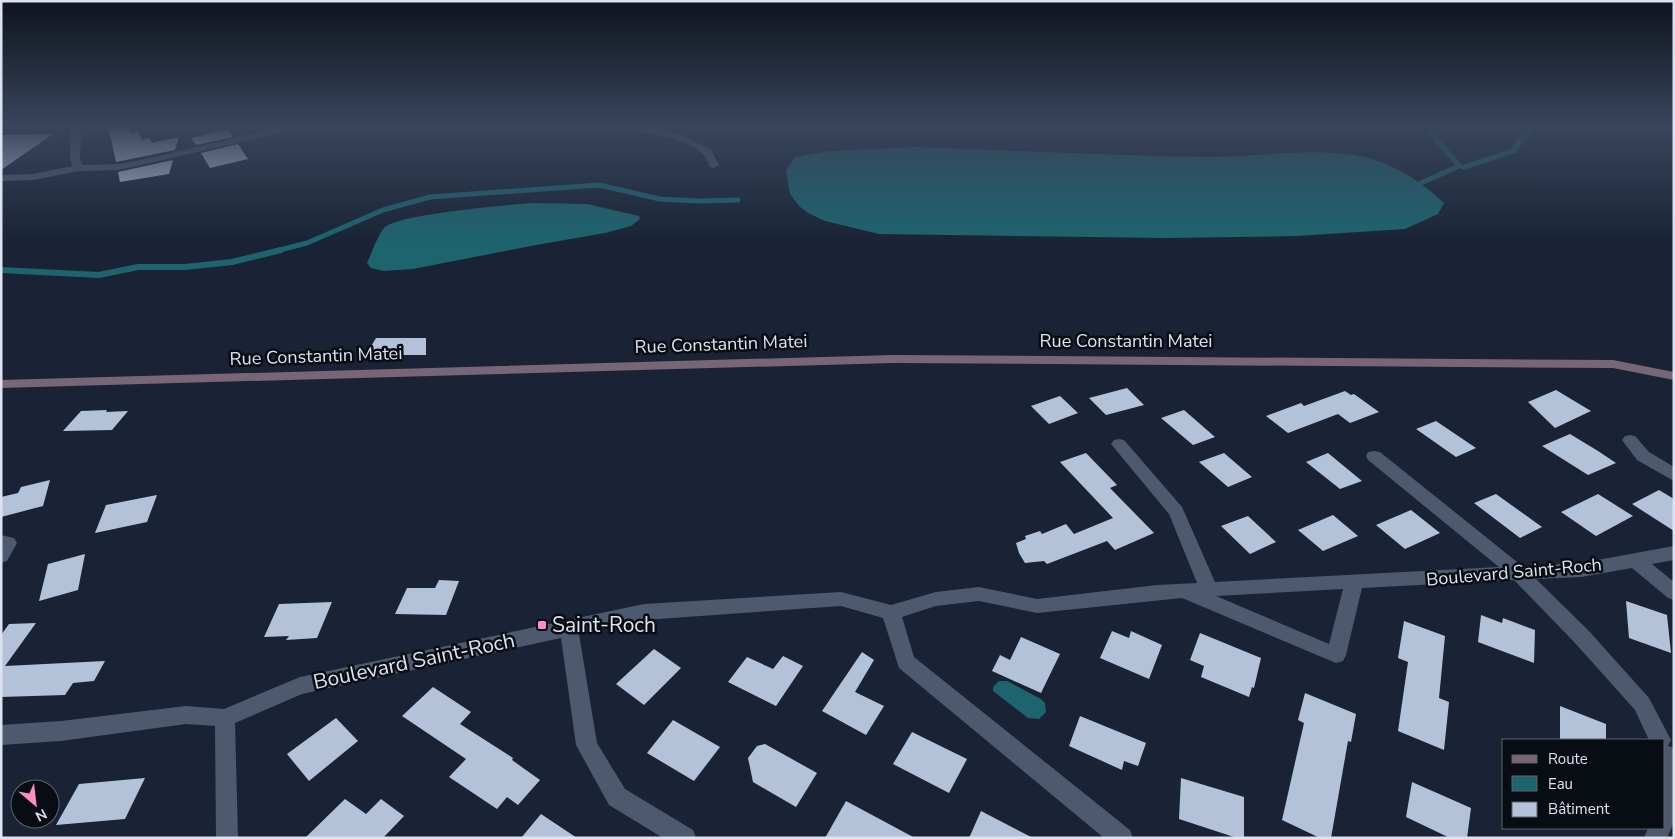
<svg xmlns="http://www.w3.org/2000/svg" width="1675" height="839" viewBox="0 0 1675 839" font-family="'Nunito Sans',sans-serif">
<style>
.water{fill:#1d646f}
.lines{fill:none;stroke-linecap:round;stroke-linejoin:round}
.stream-far1{stroke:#1d646f;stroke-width:5}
.stream{stroke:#1d646f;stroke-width:6}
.building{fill:#b4c2d9}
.street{fill:#4d596e;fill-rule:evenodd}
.secondary{fill:#786676;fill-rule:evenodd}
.poi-dot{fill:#fb8fc5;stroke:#080d14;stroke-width:2}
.labels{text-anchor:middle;stroke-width:5;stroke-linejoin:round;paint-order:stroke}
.street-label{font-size:18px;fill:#dce3ef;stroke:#080d14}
.near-poi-label{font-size:21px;fill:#dce3ef;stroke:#080d14;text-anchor:start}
.near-street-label{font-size:21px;fill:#dce3ef;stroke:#080d14}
</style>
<rect width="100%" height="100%" fill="#192335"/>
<!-- water -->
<g class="water">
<path d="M1421,126H1427L1462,165L1509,150L1528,126H1532L1531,128L1534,129L1515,153L1464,170L1457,167Z"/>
<path d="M914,147C1012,150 1110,156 1208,157C1257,157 1306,148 1355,155C1389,161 1420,180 1444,203L1438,214L1405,229L1297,236L1166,238L879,234L825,221L808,213L799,206L790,194L786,171L795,157L829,151Z"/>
<path d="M532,203L587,204L639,216L640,219L631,226L605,233L536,245L413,269L384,271L371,268L367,263C372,252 377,237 384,228C396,214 508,205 532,203Z"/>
<path d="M999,681H1007L1041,699L1045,703L1046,712L1039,719L1028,718L993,691V687Z"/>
</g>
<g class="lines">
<!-- stream-far1 -->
<g class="stream-far1">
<path d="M1415,188L1421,183L1457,167"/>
<path d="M276,251L307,243L383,210L430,197L599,185L660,199L698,201L738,200"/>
</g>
<!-- stream -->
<path class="stream" d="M1,270L99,275L138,267H185L232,262L281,250"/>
</g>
<!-- building -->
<g class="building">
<path d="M108,126H128L131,133L138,131L142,140L149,138L152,143L179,137L175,150L116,162Z"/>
<path d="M228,129L233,137L196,145L191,138Z"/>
<path d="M53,134L1,170V135Z"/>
<path d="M238,144L248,159L210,168L201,153Z"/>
<path d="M173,160L169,174L120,182L118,172Z"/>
<path d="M376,338H426V355H366Z"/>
<path d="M1127,388L1144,405L1106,415L1089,398Z"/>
<path d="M1556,390L1591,411L1555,428L1528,402Z"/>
<path d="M1345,391L1351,395L1354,394L1379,412L1350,423L1338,414L1288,433L1266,416L1301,403L1304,406Z"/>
<path d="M1060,396L1078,413L1049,424L1031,406Z"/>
<path d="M107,410L106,412L128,411L112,430L63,431L81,411Z"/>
<path d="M1184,410L1215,437L1193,445L1161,418Z"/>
<path d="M1436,421L1476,448L1456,457L1416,429Z"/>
<path d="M1570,434L1598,451L1616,463L1588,475L1542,446Z"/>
<path d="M1086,453L1117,485L1110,488L1154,533L1115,550L1107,541L1047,564L1044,561L1025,563L1019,553L1016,543L1026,539L1025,536L1040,531L1042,534L1066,524L1074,534L1113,518L1060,462Z"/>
<path d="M1224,453L1252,477L1228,487L1199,462Z"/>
<path d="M1328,453L1362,481L1340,489L1306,462Z"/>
<path d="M50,480L43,506L1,517V497L18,493L21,487Z"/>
<path d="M1659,490L1674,499V531L1632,504Z"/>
<path d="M1496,494L1542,527L1520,538L1474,503Z"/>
<path d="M1598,494L1633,516L1596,536L1561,512Z"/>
<path d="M157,495L147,522L95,533L106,505Z"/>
<path d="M1411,510L1440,533L1405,549L1376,525Z"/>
<path d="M1333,515L1358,536L1323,551L1298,530Z"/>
<path d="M1248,516L1276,542L1250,554L1221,526Z"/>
<path d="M85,554L78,590L39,601L48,564Z"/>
<path d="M439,580L459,581L446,615L395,614L407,588H435Z"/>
<path d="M1626,601L1667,615L1671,653L1629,638Z"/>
<path d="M332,602L317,638L286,640L289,636L264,637L279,604Z"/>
<path d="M1481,615L1502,623L1503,618L1535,630L1534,663L1478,642Z"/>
<path d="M1404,621L1445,636L1439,698L1449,702L1444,750L1398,731L1408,662L1398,658Z"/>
<path d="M36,623L5,666L105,661L94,681L73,683L65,695L1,697V635L9,624Z"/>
<path d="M1112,631L1129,638L1131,631L1162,645L1149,679L1100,658Z"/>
<path d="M1200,633L1261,658L1254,688L1252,687L1249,697L1201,677L1204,666L1190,660Z"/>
<path d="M1021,637L1060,654L1041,693L992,671L1000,655L1010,660Z"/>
<path d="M654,649L681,668L644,705L616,684Z"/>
<path d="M862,652L874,660L855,692L884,706L866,735L822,711Z"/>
<path d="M783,656L803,666L776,706L728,682L747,657L773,669Z"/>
<path d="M433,687L471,712L460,724L513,758L512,760L540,780L518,805L507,797L497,809L449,777L466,759L402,716Z"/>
<path d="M1305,693L1356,714L1351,742L1348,741L1331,838H1320L1282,820L1304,723L1298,720Z"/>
<path d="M1560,706L1606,724V740H1560Z"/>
<path d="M1080,716L1146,743L1138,766L1124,761L1122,770L1069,746Z"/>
<path d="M336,718L358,741L309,781L287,754Z"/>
<path d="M673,720L720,747L694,781L647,753Z"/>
<path d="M912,732L967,759L949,793L893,764Z"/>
<path d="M765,744L817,773L796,807L753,782L748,758L757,746Z"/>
<path d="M145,778L125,819L56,825L79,784Z"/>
<path d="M1181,778L1244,797V838H1237L1179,819Z"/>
<path d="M1412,782L1471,808L1467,838H1450L1406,817Z"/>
<path d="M345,799L366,814L381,799L404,816L383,838H305Z"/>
<path d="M846,801L915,838H825Z"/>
<path d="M981,811L1033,838H969Z"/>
<path d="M541,814L577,838H521Z"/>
</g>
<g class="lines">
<!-- street -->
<g class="street">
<path d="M70,126L81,127L80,160L83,165L119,164L146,159L286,126H302L297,129L119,170L79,171L33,180L1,181V175L33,174L73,166L70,160Z"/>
<path d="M558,126H636L680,134L711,150L719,165L714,168L710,167C708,163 706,157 703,154C676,128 599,130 563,129Z"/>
<path d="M1630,435L1635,436L1649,452L1674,467V481L1637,460L1622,440L1625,436Z"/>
<path d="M1119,439L1124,440L1182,507L1215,582L1499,567L1368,460L1366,456L1368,452L1374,451L1380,452L1522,566L1581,563L1674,546V560L1652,564L1674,582V600L1668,598L1632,568L1581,577L1536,579L1589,631L1649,698L1671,740L1668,746L1672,747L1674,752V822L1667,838H1644L1648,828H1664V740H1649L1635,710L1575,643L1514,580L1362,588L1346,655L1343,661L1336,663L1182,598L1037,613L979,601L936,606L902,617L914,657L1130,830L1133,838H1104L899,668L883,618L841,606L644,620L579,634L597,743L625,789L693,830L696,838H663L609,805L576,745L561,638L302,694L235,723L238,838H216L215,726L186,724L61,741L1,745V725L61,721L186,706L224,709L300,677L644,604L841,592L891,605L936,592L979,587L1037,599L1157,585L1197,583L1169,514L1111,444L1114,440ZM1343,589L1329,644L1216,596Z"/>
<path d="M1,535L14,538L17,543L7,561L1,563Z"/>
</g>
<!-- secondary -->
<path class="secondary" d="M893,355L1613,360L1674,372V380L1613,368L893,363L1,388V380Z"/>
</g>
<!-- sky -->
<linearGradient id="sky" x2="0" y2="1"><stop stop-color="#0e131d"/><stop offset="0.52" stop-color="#38455c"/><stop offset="1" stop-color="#38455c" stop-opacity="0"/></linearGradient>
<rect width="1675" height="243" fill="url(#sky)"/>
<!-- markers -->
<rect class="poi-dot" x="537" y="620" width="10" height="10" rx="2.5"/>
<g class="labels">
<!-- street labels -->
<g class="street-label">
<text x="1126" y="347">Rue Constantin Matei</text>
<text transform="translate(721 344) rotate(-2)" y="6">Rue Constantin Matei</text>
<text transform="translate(316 356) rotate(-2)" y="6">Rue Constantin Matei</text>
<text transform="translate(1514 572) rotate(-5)" y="6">Boulevard Saint-Roch</text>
</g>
<!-- near-poi labels -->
<g class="near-poi-label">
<text x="552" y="632">Saint-Roch</text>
</g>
<!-- near-street labels -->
<g class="near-street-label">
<text transform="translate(414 661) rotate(-12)" y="7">Boulevard Saint-Roch</text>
</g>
</g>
<!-- border -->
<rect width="1675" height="839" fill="none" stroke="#dce3ef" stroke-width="5"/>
<!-- legend -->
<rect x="1502" y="739" width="162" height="90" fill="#080d14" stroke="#5d636c"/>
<rect x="1512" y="755" width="25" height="8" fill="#786676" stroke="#5d636c"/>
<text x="1548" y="764" font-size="15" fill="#dce3ef">Route</text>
<rect x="1512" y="776" width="25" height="15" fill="#1d646f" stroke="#5d636c"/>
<text x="1548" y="789" font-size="15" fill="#dce3ef">Eau</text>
<rect x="1512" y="802" width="25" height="15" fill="#b4c2d9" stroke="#5d636c"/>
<text x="1548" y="814" font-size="15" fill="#dce3ef">Bâtiment</text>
<!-- north arrow -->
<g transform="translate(35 804) rotate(152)"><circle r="24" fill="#080d14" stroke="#5d636c"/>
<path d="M0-4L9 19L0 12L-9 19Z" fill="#fb8fc5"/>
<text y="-8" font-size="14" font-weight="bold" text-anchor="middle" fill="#dce3ef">N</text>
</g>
</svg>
